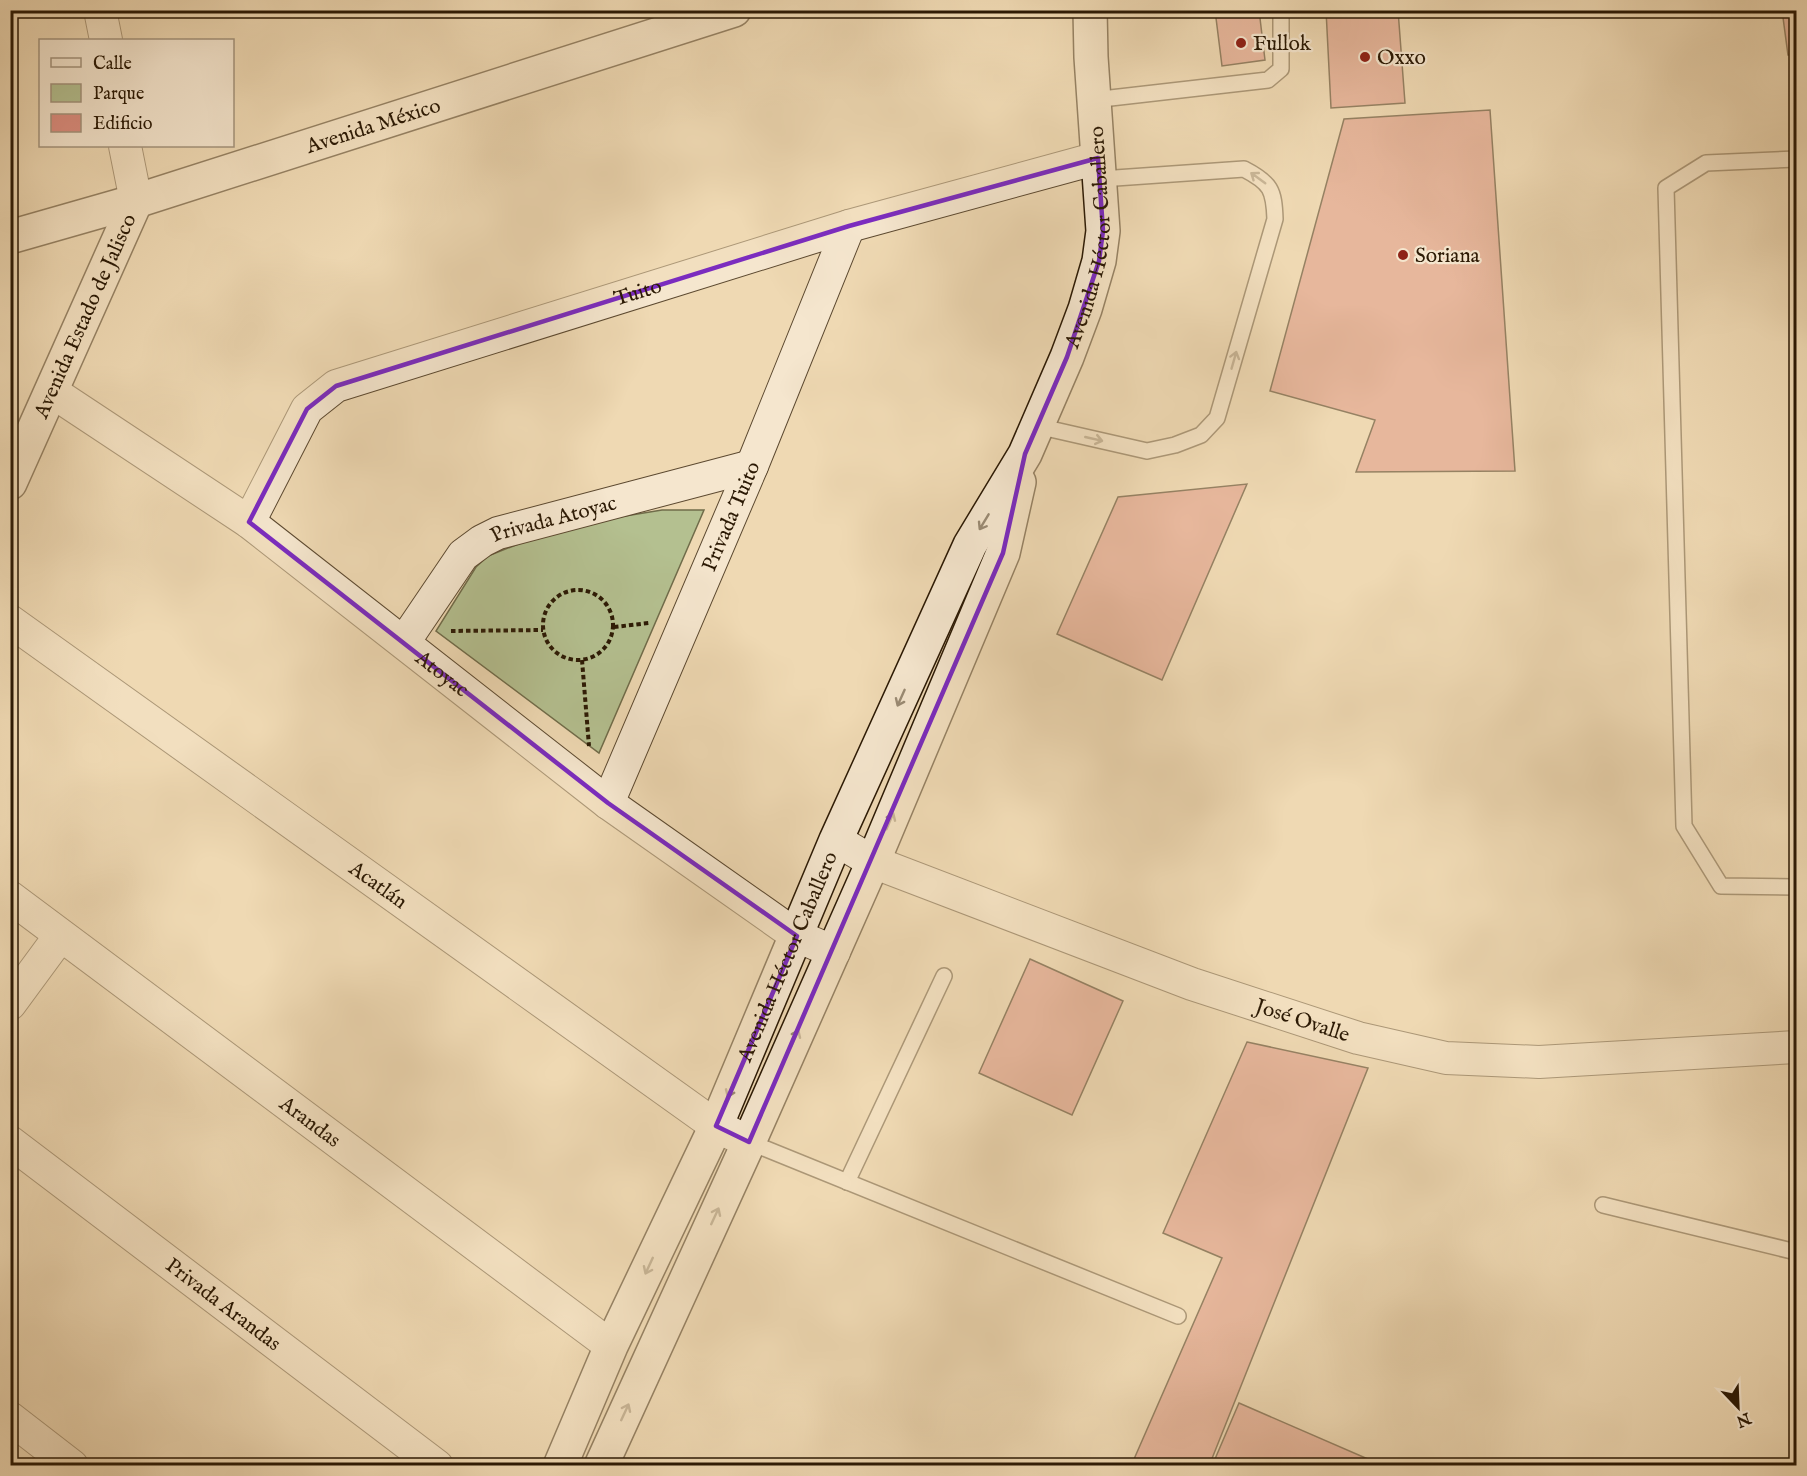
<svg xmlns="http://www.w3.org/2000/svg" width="1807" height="1476" viewBox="0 0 1807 1476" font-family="'IM FELL English',serif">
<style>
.green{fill:#b4c090;stroke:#706c4a;stroke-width:1.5}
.building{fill:#dd8e81;stroke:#2b1904;stroke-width:1.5}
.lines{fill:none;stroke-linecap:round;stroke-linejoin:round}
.lane-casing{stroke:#5c4930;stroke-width:18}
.street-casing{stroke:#5c4930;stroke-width:34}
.secondary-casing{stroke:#2b1904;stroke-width:36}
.path{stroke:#2b1904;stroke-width:4;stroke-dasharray:4.5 3;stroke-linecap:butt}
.lane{stroke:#f5e6ce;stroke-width:15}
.street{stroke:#f5e6ce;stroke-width:32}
.secondary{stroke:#f5e6ce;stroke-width:33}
.oneway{stroke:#9a8a73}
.marked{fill:none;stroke:#7b2cbf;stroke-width:4.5;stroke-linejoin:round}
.poi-dot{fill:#8f2418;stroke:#f5e6ce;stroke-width:2}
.labels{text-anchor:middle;stroke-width:4.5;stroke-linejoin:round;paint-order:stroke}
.poi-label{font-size:21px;fill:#2b1904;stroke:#f5e6ce;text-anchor:start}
.street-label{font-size:21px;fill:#2b1904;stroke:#f5e6ce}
</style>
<rect width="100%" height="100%" fill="#efd9b3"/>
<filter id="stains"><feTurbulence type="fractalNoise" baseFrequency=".00333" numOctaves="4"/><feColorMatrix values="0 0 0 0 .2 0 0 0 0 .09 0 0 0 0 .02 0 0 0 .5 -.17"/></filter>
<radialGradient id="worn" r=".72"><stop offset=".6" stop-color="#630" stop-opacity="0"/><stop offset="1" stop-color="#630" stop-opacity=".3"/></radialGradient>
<!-- green -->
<path class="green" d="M662,510H704L599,753L436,631L476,567L488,556L564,526Z"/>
<!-- building -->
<g class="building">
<path d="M1215,10H1259L1265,60L1222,66Z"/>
<path d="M1326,10H1398L1405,103L1331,108Z"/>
<path d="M1782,10H1796V55H1788Z"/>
<path d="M1490,110L1515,471L1356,472L1375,420L1270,391L1344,119Z"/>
<path d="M1247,484L1162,680L1057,634L1118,497Z"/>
<path d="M1030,959L1123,1001L1072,1115L979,1073Z"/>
<path d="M1247,1042L1368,1068L1209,1466H1131L1222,1258L1163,1233Z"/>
<path d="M1239,1403L1384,1466H1212Z"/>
</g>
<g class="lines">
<defs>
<g id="lane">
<path d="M1093,100L1268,80L1281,69V10"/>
<path d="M1796,159L1706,163L1666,188L1684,826L1721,886L1796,887"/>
<path d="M1037,426L1147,451L1175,445L1201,435L1217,418L1275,219C1274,190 1271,183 1244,169L1101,179"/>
<path d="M749,1142L1178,1316"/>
<path d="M847,1182L944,976"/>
<path d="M1603,1205L1796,1252"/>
</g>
<g id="street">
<path d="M100,10L106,40"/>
<path d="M125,146L136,201"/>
<path id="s1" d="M51,391L249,522L608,803L797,936L834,952"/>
<path id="s2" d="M249,522L307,409L336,386L849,226L1098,158"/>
<path id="s3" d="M10,621L716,1126L749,1142"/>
<path id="s4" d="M404,642L463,555L482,541L498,533L752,466"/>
<path id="s5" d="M608,803L752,466L849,226"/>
<path id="s6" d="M836,840L873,862L1192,984L1358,1038L1446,1058L1539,1062L1796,1047"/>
<path id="s7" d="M10,897L611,1346"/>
<path d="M10,1004L60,936"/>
<path id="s8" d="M10,1142L437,1466"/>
<path d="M10,1418L72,1466"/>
</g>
<g id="secondary">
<path id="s9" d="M10,237L136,201L734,10"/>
<path id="s10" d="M10,483L136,201"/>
<path id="s11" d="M560,1466L611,1346L716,1126L836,840L970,545L1025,454L1067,357L1085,309L1099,261L1103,231L1091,57L1090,10"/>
<path d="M601,1466L749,1142L873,862L1003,553L1019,482"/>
</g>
</defs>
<!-- lane casing -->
<use href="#lane" class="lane-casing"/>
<!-- street casing -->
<use href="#street" class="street-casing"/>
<!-- secondary casing -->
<use href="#secondary" class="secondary-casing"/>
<!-- path -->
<g class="path">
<circle cx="578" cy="625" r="35"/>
<path d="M614,627L649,623"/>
<path d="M451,631L543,630"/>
<path d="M582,660L589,746"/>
</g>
<!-- lane -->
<use href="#lane" class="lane"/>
<!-- street -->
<use href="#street" class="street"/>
<!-- secondary -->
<use href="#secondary" class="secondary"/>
</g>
<!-- one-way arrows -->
<defs><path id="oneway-shaft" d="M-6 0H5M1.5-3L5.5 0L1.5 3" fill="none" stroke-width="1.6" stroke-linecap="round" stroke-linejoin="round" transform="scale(1.5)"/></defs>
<g class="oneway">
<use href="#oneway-shaft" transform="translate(1258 178) rotate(-144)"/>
<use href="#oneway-shaft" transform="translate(1234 360) rotate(-74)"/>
<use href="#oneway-shaft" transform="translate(1094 439) rotate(13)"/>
<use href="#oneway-shaft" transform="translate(984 522) rotate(121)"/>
<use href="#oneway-shaft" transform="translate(901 698) rotate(114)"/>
<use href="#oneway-shaft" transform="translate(890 821) rotate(-67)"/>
<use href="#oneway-shaft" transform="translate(795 1038) rotate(-66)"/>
<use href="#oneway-shaft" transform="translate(731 1089) rotate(113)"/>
<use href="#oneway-shaft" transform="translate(715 1216) rotate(-65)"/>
<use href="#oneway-shaft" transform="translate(649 1266) rotate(115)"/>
<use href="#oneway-shaft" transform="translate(625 1412) rotate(-65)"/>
</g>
<!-- marked area -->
<path d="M0 0H1807V1476H0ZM1098,158L1103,231L1099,261L1067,357L1025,454L1003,553L749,1142L716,1126L797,936L608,803L249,522L307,409L336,386L849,226Z" fill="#efd9b3" fill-opacity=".55" fill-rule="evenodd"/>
<path class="marked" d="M1098,158L1103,231L1099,261L1067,357L1025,454L1003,553L749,1142L716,1126L797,936L608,803L249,522L307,409L336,386L849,226Z"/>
<!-- markers -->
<g class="poi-dot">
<circle cx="1241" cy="43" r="6"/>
<circle cx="1365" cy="57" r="6"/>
<circle cx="1403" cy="255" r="6"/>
</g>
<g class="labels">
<!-- poi labels -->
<g class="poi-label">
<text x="1253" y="50">Fullok</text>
<text x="1377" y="64">Oxxo</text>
<text x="1415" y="262">Soriana</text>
</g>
<!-- street labels -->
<g class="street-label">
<text dy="7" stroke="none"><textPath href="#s9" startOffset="380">Avenida México</textPath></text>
<text dy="7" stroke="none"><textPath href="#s11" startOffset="1344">Avenida Héctor Caballero</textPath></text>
<text dy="7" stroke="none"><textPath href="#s2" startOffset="480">Tuito</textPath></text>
<text dy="7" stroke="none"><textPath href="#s10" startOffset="183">Avenida Estado de Jalisco</textPath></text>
<text dy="7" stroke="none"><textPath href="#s5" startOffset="312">Privada Tuito</textPath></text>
<text dy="7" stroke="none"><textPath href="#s4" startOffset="204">Privada Atoyac</textPath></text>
<text dy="7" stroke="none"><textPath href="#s1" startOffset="483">Atoyac</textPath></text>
<text dy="7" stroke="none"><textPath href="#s3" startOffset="453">Acatlán</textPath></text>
<text dy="7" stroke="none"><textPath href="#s11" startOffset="558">Avenida Héctor Caballero</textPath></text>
<text dy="7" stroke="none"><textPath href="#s6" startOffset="501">José Ovalle</textPath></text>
<text dy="7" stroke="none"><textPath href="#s7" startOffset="375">Arandas</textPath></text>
<text dy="7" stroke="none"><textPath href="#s8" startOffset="268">Privada Arandas</textPath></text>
</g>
</g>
<!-- margin -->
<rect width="1807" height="1476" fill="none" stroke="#efd9b3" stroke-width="36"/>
<rect x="12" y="12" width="1783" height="1452" fill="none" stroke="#2b1904" stroke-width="3"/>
<rect x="18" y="18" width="1771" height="1440" fill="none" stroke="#2b1904" stroke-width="1.5"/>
<!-- legend -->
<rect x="39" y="39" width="195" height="108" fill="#f5e6ce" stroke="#a4947d" stroke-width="1.5"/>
<rect x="51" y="58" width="30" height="9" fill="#f5e6ce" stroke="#a4947d" stroke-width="1.5"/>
<text x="93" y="69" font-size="18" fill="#2b1904">Calle</text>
<rect x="51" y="84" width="30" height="18" fill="#b4c090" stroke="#a4947d" stroke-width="1.5"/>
<text x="93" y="99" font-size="18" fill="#2b1904">Parque</text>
<rect x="51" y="114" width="30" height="18" fill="#dd8e81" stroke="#a4947d" stroke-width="1.5"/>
<text x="93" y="129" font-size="18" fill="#2b1904">Edificio</text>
<!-- north arrow -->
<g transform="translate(1738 1407) rotate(157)" stroke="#f5e6ce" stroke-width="4.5" paint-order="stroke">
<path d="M0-4.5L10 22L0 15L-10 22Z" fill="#2b1904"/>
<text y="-9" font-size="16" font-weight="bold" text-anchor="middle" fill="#2b1904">N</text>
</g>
<rect width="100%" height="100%" filter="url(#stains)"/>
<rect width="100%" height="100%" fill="url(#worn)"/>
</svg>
